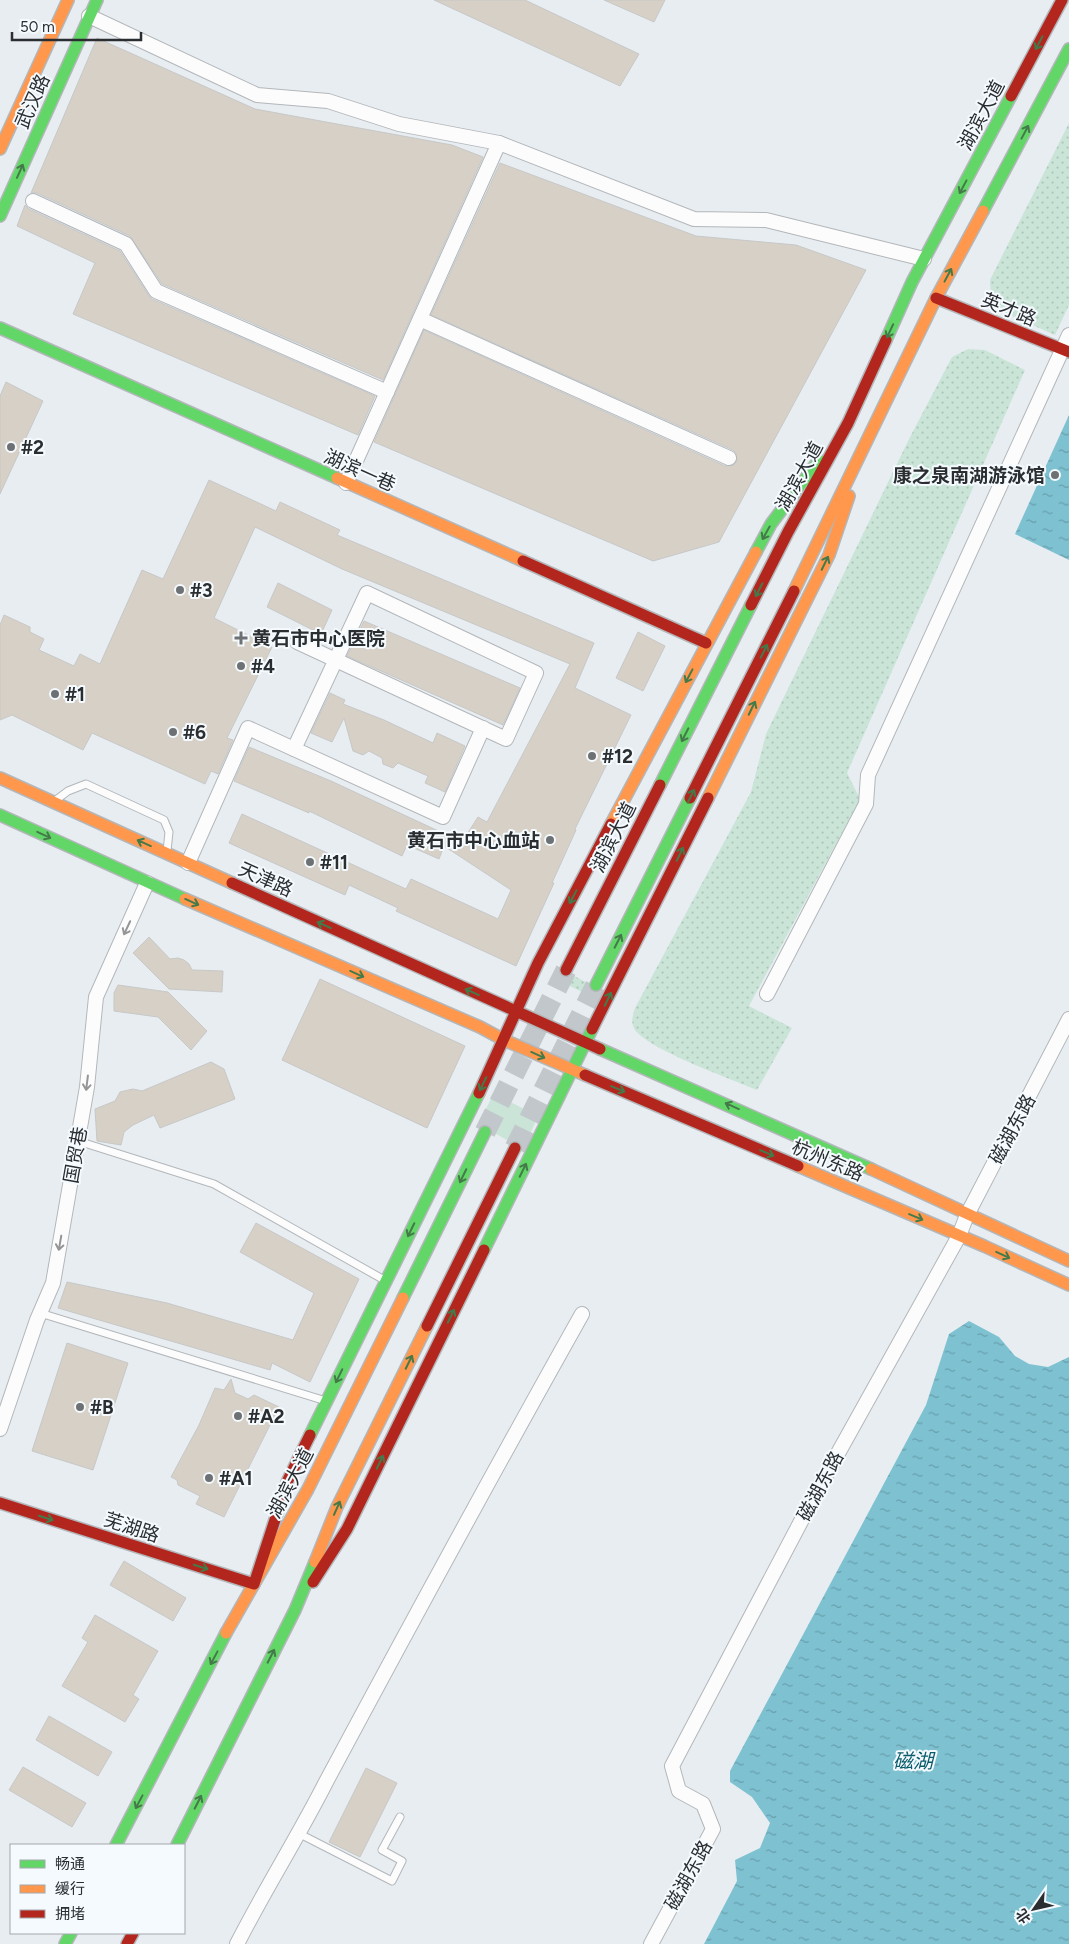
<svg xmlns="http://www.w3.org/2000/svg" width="1069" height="1944" viewBox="0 0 1069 1944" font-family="Figtree,'Noto Sans SC',sans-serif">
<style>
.grass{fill:url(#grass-dots)}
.garden{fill:#cae5d8}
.water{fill:url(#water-ripples)}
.building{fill:#d6d0c6;stroke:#c7c8c8}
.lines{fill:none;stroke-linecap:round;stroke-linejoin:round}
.primary-tunnel{stroke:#c2c7cb;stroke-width:21;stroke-dasharray:21 11;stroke-linecap:butt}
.lane-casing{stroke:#b3b7ba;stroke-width:9}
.street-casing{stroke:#b3b7ba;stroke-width:16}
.fast-casing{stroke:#b3b7ba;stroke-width:14}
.slow-casing{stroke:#b3b7ba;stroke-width:14}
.jam-casing{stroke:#b3b7ba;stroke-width:14}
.lane{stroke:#fcfcfd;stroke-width:7}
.street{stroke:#fcfcfd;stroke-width:14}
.fast{stroke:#63d668;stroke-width:11}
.slow{stroke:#ff974d;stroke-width:11}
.jam{stroke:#b3261e;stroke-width:11}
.oneway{stroke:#447a4a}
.oneway2{stroke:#949597}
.poi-dot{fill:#6d7174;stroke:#f4fafe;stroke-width:2}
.labels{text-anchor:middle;stroke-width:4;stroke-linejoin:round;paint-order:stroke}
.street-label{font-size:19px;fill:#2b2e31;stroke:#f4fafe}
.poi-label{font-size:19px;font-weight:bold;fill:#2b2e31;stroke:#f4fafe;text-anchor:start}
.water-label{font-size:20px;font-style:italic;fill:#095c6b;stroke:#f4fafe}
</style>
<defs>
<pattern id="grass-dots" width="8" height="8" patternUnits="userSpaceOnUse" patternTransform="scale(1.25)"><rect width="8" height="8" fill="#cae5d8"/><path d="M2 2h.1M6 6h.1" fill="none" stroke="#aec5ba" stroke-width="1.8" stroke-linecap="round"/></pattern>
<pattern id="water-ripples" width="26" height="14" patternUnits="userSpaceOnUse" patternTransform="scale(1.25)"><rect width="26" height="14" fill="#7ec2d2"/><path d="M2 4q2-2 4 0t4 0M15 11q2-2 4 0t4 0" fill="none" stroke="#679eab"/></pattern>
</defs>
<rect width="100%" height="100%" fill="#e8edf1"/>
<!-- grass -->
<g class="grass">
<path d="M1069,123V305L1055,335L1003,312L991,298L990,280Z"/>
<path d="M968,349L985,350L1025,370L847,773L860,799L749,1006L792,1028L757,1090C731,1079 650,1050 635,1030C630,1022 633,1015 635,1008L751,792L766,734L909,439L952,357Z"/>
<path d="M561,969L599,989L594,998L556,979Z"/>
</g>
<!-- garden -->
<path class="garden" d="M499,1096L530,1112L535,1123L523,1149L478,1124L491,1099Z"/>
<!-- water -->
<g class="water">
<path d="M1069,415V560L1015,534Z"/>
<path d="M969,1321L999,1337L1015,1356L1029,1364L1048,1367L1069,1357V1944H704L737,1881L735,1860L760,1848L770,1823L752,1797L730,1782V1771L926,1405L949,1334Z"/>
</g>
<!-- building -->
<g class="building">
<path d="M434,0H525L639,54L620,86Z"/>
<path d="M604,0H665L654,22Z"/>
<path d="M97,38L255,109L452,145L483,157L383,380L162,284L130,236L37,193H31Z"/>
<path d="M500,163L696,236L796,245L866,270L719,542L653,561L374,442L424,330L725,466L734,465L737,461L736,453L733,450L431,315Z"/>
<path d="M25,205L29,209L120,251L149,296L152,299L375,396L358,435L73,314L95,263L17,226Z"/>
<path d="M6,382L43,401L0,494V396Z"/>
<path d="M209,480L276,511L280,502L340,530L337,535L594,643L575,688L631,715L575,829L576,830L552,883H554L516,966L396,911L398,908L349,885L345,895L229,843L242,814L406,889L411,879L498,919L511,890L444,846L439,859L407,845L402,856L309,811V813L234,781L249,747L331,781L462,842L478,817L487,822L570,664L342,569L255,527L214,618L272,647L227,738L233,740L218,774L211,771L205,784L92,733L83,750L12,715L0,720V625L4,615L30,627V632L44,639L39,650L74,666L80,654L100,664L142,570L163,579Z"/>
<path d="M278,583L332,610L321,634L267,607Z"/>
<path d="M364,621L520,688L503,725L347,656Z"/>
<path d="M638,632L665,646L643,691L616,678Z"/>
<path d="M330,693L345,700L343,704L384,720L433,743L437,733L465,746L445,792L425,783L428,776L398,763L393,768L383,764L382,758L369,751L363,755L353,751L344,718L332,742L311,733Z"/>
<path d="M149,937L170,959L178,958L184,960L189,964L192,970L223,971L222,992L169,989L133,953Z"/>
<path d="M320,979L465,1046L427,1128L282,1060Z"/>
<path d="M118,985L168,992L207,1031L191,1050L158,1017L114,1011V993Z"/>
<path d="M211,1062L224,1069L235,1099L160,1128L154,1115L133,1125L124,1132L121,1145L97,1141L95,1109L115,1101L120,1092L133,1089L142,1091Z"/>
<path d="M256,1223L359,1279L310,1382L272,1363L270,1370L58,1308L67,1282L167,1303L293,1340L314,1293L240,1252Z"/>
<path d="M67,1343L128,1363L93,1470L32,1451Z"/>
<path d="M231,1379L235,1393L248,1399L254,1395L279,1407L224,1517L196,1504L200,1496L178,1485L177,1480L171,1477L199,1425L215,1388L224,1390Z"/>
<path d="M124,1561L186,1598L173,1621L110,1585Z"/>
<path d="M95,1615L158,1651L133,1695L139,1699L125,1722L62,1686L88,1642L82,1638Z"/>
<path d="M49,1716L112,1752L98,1776L36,1740Z"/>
<path d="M23,1767L86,1803L72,1827L9,1790Z"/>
<path d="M366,1768L397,1783L360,1857L329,1842Z"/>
</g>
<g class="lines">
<!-- primary-tunnel -->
<g class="primary-tunnel">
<path d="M485,1132L566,970"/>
<path d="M515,1148L596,985"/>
</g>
<defs>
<g id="lane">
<path d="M56,800L68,791L86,784L164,820L169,832L167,851"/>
<path d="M78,1141L214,1184L386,1281"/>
<path d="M40,1313L326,1401"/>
<path d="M298,1833L392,1881L402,1861L382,1850L400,1817"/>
</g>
<g id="street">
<path d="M89,16L257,95L328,101L399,124L499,143L694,219L766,220L924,259"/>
<path d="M33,201L126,244L156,291L387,392"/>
<path d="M420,319L729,458"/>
<path d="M346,483L499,143"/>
<path d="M294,749L367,593L536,673L506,739L297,642"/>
<path d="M188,863L248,728L443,817L483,728"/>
<path d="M767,994L866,804L868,775L1069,335"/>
<path d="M0,1429L37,1320L53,1283L87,1087L96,997L147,883"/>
<path d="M237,1944C265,1889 298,1837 326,1782C410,1625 495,1469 582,1314"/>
<path d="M651,1944L713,1829L703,1804L679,1791L672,1766L817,1491L959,1236L967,1215L1069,1019"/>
</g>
<g id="fast">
<path d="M983,211L1069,49"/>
<path d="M0,216L97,0"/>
<path d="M0,328L337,478"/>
<path d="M886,340L912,282L1011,96"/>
<path d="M756,552L771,524L819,460"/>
<path d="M660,785L751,605"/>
<path d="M0,815L185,899"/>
<path d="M596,985L690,798"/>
<path d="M600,1049L871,1169"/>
<path d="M484,1250L592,1029"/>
<path d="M403,1298L485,1132"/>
<path d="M310,1435L479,1093"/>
<path d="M116,1845L226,1633"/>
<path d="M177,1845L295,1610L315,1562"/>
<path d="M65,1944L71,1933"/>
</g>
<g id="slow">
<path d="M0,149L68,0"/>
<path d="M337,478L523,561"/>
<path d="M794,591L936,298L983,211"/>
<path d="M0,778L232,883"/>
<path d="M708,798L829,555L849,496"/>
<path d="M611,824L756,552"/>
<path d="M185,899L480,1027L504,1040L585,1075"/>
<path d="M798,1166L984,1246L1069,1285"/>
<path d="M871,1169L1069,1261"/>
<path d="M315,1562L337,1507L427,1326"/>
<path d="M226,1633L308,1489L403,1298"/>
</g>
<g id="jam">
<path d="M1011,96L1062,0"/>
<path d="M936,298L1069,352"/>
<path d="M523,561L706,643"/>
<path d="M751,605L788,532L848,423L886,340"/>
<path d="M690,798L794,591"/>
<path d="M232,883L600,1049"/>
<path d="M566,970L660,785"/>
<path d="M592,1029L708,798"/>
<path d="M585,1075L798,1166"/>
<path d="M479,1093L538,963L611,824"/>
<path d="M427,1326L515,1148"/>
<path d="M0,1503L254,1584L288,1480L310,1435"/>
<path d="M313,1582L347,1529L484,1250"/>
<path d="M127,1944L133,1933"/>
</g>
</defs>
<!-- lane casing -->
<use href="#lane" class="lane-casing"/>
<!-- street casing -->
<use href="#street" class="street-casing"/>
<!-- fast casing -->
<use href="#fast" class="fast-casing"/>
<!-- slow casing -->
<use href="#slow" class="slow-casing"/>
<!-- jam casing -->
<use href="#jam" class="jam-casing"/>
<!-- lane -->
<use href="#lane" class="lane"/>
<!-- street -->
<use href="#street" class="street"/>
<!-- fast -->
<use href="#fast" class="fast"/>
<!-- slow -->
<use href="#slow" class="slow"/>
<!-- jam -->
<use href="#jam" class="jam"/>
</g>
<!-- one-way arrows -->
<defs><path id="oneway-shaft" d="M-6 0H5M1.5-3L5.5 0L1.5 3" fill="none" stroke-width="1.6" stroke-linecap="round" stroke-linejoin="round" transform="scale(1.25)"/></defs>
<g class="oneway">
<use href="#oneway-shaft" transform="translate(1039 43) rotate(118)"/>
<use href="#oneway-shaft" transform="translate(1025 132) rotate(-62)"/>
<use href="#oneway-shaft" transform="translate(20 171) rotate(-66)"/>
<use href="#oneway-shaft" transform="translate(963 187) rotate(118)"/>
<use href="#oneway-shaft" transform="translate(948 275) rotate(-62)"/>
<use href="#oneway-shaft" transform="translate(890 331) rotate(115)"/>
<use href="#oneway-shaft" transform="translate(766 533) rotate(119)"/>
<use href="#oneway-shaft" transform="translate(825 563) rotate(-64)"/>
<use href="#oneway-shaft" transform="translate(759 590) rotate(117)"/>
<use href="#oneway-shaft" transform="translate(764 651) rotate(-63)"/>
<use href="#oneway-shaft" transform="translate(689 676) rotate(118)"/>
<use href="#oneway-shaft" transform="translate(752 708) rotate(-64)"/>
<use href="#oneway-shaft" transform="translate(685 735) rotate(117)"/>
<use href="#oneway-shaft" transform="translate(691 796) rotate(-63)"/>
<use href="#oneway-shaft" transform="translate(44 835) rotate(25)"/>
<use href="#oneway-shaft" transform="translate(144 843) rotate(-156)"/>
<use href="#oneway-shaft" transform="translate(680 854) rotate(-64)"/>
<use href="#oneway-shaft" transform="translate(573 897) rotate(118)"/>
<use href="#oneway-shaft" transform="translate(192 902) rotate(24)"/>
<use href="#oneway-shaft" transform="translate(324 925) rotate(-156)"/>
<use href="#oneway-shaft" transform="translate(618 941) rotate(-63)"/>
<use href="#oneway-shaft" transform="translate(357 974) rotate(24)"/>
<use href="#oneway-shaft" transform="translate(472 992) rotate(-156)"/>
<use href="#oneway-shaft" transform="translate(608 999) rotate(-64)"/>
<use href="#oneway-shaft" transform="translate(538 1055) rotate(24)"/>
<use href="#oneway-shaft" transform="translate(483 1084) rotate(116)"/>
<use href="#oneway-shaft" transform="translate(618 1089) rotate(23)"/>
<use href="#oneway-shaft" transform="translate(732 1106) rotate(-156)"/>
<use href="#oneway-shaft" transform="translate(767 1153) rotate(23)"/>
<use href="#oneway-shaft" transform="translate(523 1170) rotate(-64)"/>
<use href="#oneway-shaft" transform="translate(463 1176) rotate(116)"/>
<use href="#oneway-shaft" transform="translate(916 1217) rotate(23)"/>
<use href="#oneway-shaft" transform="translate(411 1230) rotate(116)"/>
<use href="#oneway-shaft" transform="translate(1003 1255) rotate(25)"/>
<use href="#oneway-shaft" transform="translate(451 1316) rotate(-64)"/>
<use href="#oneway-shaft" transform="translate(409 1362) rotate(-64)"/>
<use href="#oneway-shaft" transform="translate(339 1376) rotate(116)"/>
<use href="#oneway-shaft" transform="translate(380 1462) rotate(-64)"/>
<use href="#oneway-shaft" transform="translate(337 1508) rotate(-66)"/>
<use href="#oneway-shaft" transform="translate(46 1518) rotate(18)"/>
<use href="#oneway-shaft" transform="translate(201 1567) rotate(18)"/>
<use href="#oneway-shaft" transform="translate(271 1656) rotate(-63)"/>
<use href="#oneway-shaft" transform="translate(214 1658) rotate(118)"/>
<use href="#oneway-shaft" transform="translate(139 1802) rotate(118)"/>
<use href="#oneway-shaft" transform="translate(198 1802) rotate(-63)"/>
</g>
<g class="oneway2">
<use href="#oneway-shaft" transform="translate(127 928) rotate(115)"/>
<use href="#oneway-shaft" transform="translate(87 1083) rotate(97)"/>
<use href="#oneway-shaft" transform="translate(60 1243) rotate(100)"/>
</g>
<!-- markers -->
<g class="poi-dot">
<circle cx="11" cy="447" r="5"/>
<circle cx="1055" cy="475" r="5"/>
<circle cx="180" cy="590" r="5"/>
<path d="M238.5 630.5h5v5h5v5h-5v5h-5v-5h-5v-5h5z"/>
<circle cx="241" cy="666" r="5"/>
<circle cx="55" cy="694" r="5"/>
<circle cx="173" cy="732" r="5"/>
<circle cx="592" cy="756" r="5"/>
<circle cx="550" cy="840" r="5"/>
<circle cx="310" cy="862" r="5"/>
<circle cx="80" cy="1407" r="5"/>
<circle cx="238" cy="1416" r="5"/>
<circle cx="209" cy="1478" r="5"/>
</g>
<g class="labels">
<!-- street labels -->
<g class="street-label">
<text transform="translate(32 101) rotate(-66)" y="7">武汉路</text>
<text transform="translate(981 115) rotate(-62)" y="7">湖滨大道</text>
<text transform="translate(1009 309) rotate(22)" y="7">英才路</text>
<text transform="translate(360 470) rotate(24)" y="7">湖滨一巷</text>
<text transform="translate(799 476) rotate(-61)" y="7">湖滨大道</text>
<text transform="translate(613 837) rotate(-63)" y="7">湖滨大道</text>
<text transform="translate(266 879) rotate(24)" y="7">天津路</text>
<text transform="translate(1012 1129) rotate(-62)" y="7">磁湖东路</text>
<text transform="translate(75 1155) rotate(-80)" y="7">国贸巷</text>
<text transform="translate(828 1160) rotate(23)" y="7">杭州东路</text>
<text transform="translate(290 1483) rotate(-62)" y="7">湖滨大道</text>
<text transform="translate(820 1486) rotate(-62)" y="7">磁湖东路</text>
<text transform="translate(132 1527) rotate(18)" y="7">芜湖路</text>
<text transform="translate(688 1875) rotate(-61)" y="7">磁湖东路</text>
</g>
<!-- poi labels -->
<g class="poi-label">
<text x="21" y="454">#2</text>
<text x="1045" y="482" text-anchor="end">康之泉南湖游泳馆</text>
<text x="190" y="597">#3</text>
<text x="252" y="645">黄石市中心医院</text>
<text x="251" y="673">#4</text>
<text x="65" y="701">#1</text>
<text x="183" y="739">#6</text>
<text x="602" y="763">#12</text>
<text x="540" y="847" text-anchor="end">黄石市中心血站</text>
<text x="320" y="869">#11</text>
<text x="90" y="1414">#B</text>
<text x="248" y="1423">#A2</text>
<text x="219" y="1485">#A1</text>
</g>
<!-- water labels -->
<g class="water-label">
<text x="913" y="1768">磁湖</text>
</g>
</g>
<!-- legend -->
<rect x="10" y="1844" width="175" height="90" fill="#f4fafe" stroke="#a4a8ac"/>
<rect x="20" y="1860" width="25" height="8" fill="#63d668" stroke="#a4a8ac"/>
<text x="55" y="1869" font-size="15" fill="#2b2e31">畅通</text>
<rect x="20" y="1885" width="25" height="8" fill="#ff974d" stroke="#a4a8ac"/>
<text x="55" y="1894" font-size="15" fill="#2b2e31">缓行</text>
<rect x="20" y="1910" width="25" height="8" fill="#b3261e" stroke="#a4a8ac"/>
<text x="55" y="1919" font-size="15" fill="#2b2e31">拥堵</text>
<!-- north arrow -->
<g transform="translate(1034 1909) rotate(236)" stroke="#f4fafe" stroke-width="4" paint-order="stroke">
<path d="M0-4L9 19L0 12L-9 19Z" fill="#2b2e31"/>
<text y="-8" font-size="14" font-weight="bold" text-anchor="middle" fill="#2b2e31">北</text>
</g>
<!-- scale -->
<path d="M12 32v8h129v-8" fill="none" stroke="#2b2e31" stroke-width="2.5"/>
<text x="20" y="32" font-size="15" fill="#2b2e31" stroke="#f4fafe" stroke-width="4" paint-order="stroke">50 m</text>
</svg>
